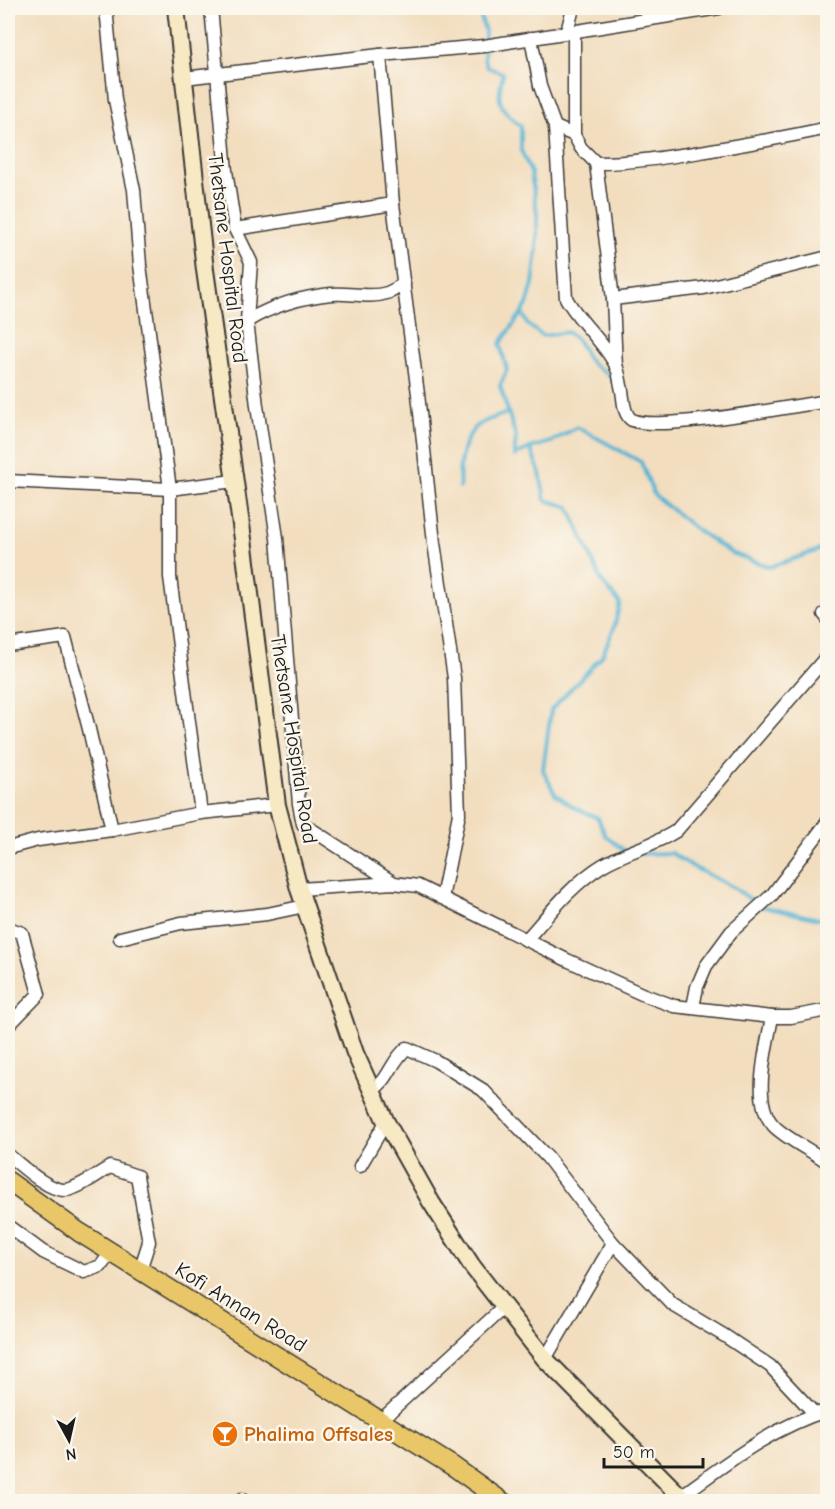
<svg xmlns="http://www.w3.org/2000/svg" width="835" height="1509" viewBox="0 0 835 1509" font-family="'Comic Neue',sans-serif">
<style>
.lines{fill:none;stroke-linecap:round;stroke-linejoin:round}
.stream{stroke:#55b4d3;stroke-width:4}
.street-casing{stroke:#3c3934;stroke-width:15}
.secondary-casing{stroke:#3c3934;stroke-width:20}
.primary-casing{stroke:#3c3934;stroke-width:21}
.street{stroke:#fff;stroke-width:12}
.secondary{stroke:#f6e9c3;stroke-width:16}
.primary{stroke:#e9c769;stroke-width:18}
.labels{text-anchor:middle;stroke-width:5;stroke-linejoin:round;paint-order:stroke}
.street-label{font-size:21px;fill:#1c1c1c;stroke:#fbf7ec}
.food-label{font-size:21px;font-weight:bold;fill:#c56008;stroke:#fbf7ec;text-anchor:start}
</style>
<rect width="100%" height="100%" fill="#fbf7ec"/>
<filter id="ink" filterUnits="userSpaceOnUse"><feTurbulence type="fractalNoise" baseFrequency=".0167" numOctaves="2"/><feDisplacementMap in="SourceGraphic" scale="12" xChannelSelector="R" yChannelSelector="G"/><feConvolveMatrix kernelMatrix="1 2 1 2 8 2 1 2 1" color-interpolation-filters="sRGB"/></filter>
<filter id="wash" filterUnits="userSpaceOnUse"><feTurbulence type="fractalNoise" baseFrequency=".008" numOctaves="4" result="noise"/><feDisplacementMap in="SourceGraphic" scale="24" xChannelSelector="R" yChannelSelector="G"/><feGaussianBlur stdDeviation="1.35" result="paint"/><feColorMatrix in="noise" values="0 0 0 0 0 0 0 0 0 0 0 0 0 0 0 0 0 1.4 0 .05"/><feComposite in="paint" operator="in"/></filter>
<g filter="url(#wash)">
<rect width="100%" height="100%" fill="#f2ddbe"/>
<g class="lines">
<!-- stream -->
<g class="stream">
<path d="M478,8L485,31L484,58L487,67L503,73C497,103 497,106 521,126V150L531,173L537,214V250L533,284L527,305L500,344L507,370L500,386L516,437L514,456L530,448L551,442L577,427L641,462L654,495L697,530L731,553L770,567L828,547"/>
<path d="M522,313L528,325L543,336L567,332C586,343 581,356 594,365C605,373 608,372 616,384"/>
<path d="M530,448L540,473L545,500L569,507L602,582L620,603L614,628L602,656L551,710L543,770L555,794L575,808L598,818L605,835L625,851"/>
<path d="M460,487C458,468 461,442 476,427C483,420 498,417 507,413"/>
<path d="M638,854L671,853L695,868L733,887L757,904"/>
<path d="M764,907L828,921"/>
</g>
</g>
</g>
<g filter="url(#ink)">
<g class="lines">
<defs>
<g id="street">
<path d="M106,8L115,100L134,190L140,265L170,489V577L201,813"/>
<path d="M211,8L226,171L235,229L251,262L247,321L257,406L277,538L299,804L303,824L394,883"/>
<path d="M574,31V135L581,148L596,163C633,163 669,157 706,151C747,144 787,137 828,128"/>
<path d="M567,32L573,8"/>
<path d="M531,38L540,86L555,127L574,135"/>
<path d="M380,55L393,204L418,394L434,543L454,678L459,814L442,898"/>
<path d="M184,78L380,55L484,46L719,8"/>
<path d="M555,127L566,298C579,322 607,345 617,368C619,374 620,380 621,386C624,396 622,414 632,420C656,432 794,406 828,401"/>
<path d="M596,163L613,299L616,367"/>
<path d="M235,229L393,204"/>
<path d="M613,299L704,288L828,257"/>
<path d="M247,321C272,306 302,297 331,294C349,292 369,299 387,293C393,291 398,287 404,284"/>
<path d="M8,481L170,489L234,481"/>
<path d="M824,614L828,619"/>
<path d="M8,645L65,637L89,729L112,830"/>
<path d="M8,848L38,840L112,830L201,813L277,805"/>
<path d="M299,889L394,883L418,886L567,960L644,995L674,1006L772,1017H791L828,1010"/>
<path d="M8,928L22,933L39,994L8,1026"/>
<path d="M120,938L181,923L267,914L305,906"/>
<path d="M526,940C549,914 573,883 603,865C627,851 653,846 676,831L828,655"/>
<path d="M693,1007L697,987L706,966L731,932L772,895L828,821"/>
<path d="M772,1017C767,1046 751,1101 773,1125C781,1135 811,1151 823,1159L828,1160"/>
<path d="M372,1090C390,1080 390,1062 407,1048L436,1061L483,1090L547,1157L613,1243L673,1305L725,1336L770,1366L815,1414"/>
<path d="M8,1155C21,1165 46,1189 63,1190C76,1191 99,1173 110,1167L137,1176L149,1242L140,1270"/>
<path d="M360,1166L386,1122"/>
<path d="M8,1226L43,1252L84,1272L101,1266L111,1252"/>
<path d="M545,1359L613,1243"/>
<path d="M380,1421L504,1307"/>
<path d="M681,1496C728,1462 771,1428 828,1410"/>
<path d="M242,1502V1499"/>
</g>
<path id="secondary" d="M176,8L205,270L243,539L277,805L299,889L355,1053L386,1122L431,1202L472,1266L545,1359L686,1502"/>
<path id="primary" d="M8,1181L79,1232L454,1467L503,1502"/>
</defs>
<!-- street casing -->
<use href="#street" class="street-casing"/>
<!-- secondary casing -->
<use href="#secondary" class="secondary-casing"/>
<!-- primary casing -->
<use href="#primary" class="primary-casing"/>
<!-- street -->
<use href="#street" class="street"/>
<!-- secondary -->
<use href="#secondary" class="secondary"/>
<!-- primary -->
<use href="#primary" class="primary"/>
</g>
</g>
<!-- icons -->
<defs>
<symbol id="bar-disc" viewBox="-11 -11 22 22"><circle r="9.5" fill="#e8710a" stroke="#fbf7ec"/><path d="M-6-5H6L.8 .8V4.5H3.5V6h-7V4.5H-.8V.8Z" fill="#fff"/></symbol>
</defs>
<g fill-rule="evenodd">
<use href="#bar-disc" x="210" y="1419" width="30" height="30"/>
</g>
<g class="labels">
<!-- street labels -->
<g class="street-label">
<text transform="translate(228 258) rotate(83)" y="7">Thetsane Hospital Road</text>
<text transform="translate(294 739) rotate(81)" y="7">Thetsane Hospital Road</text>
<text transform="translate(241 1307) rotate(32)" y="7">Kofi Annan Road</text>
</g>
<!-- food labels -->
<g class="food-label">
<text x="244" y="1441">Phalima Offsales</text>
</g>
</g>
<!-- margin -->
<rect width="835" height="1509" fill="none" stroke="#fbf7ec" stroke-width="30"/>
<!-- north arrow -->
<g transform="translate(69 1440) rotate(172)" stroke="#fbf7ec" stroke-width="4.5" paint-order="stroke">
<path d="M0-4.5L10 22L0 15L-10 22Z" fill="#1c1c1c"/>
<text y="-9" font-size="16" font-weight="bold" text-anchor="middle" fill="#1c1c1c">N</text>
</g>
<!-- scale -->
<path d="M604 1458v9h99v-9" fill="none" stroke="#1c1c1c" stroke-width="3"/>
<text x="613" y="1458" font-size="18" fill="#1c1c1c" stroke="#fbf7ec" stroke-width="4.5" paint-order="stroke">50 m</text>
</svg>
